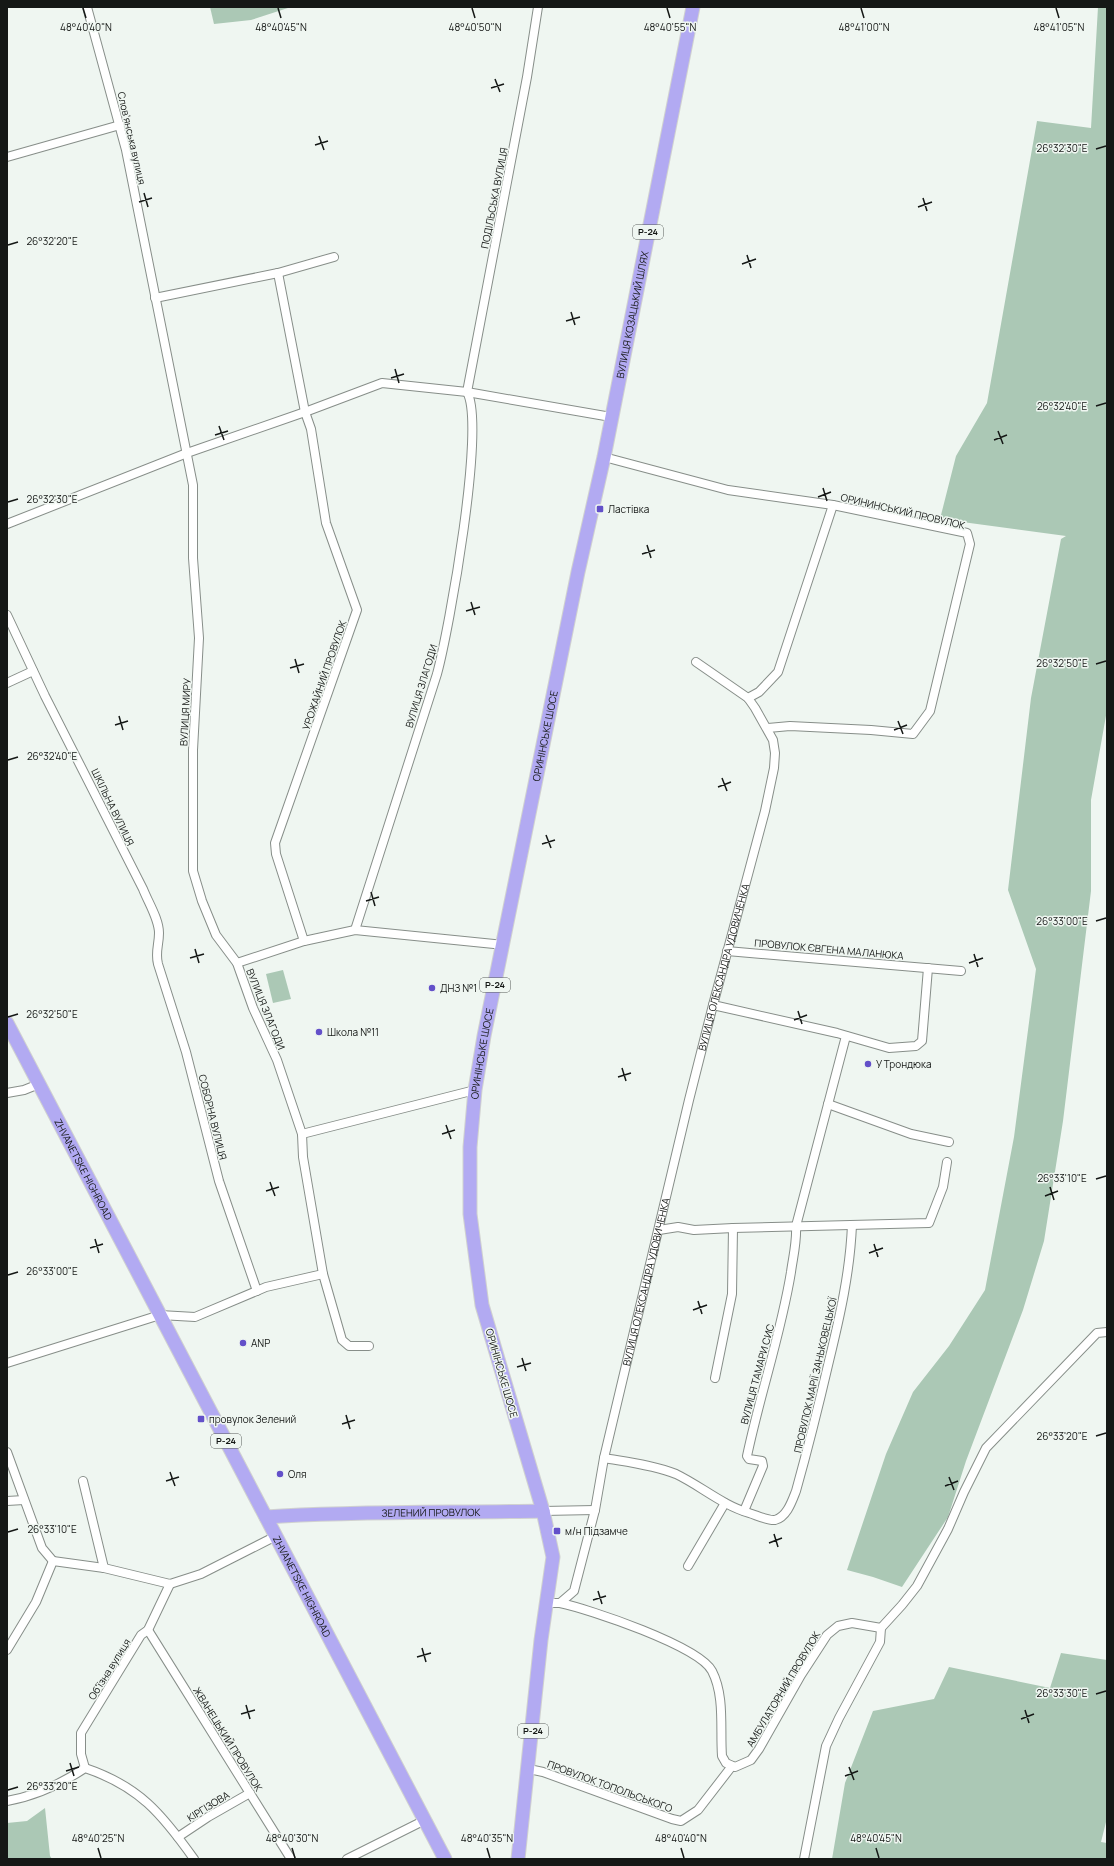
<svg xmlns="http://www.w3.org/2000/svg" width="1114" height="1866" viewBox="0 0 1114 1866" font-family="Manrope,sans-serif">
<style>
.green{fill:#abc8b5}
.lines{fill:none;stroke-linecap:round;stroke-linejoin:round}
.minor-casing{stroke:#878e89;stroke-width:10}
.primary-casing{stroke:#d0d1d0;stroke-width:15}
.minor{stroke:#fff;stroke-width:8}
.primary{stroke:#b2aaf2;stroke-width:13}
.ticks{fill:none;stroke:#151816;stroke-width:1.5}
.poi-dot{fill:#6350c9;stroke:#eff6f1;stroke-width:1.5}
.labels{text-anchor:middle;stroke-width:3;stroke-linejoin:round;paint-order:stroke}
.shield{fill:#eff6f1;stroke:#565b58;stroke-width:1}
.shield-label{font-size:9px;font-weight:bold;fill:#151816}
.street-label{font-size:10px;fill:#151816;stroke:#eff6f1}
.poi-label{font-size:10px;fill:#151816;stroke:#eff6f1;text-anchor:start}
.ticks-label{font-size:10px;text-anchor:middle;fill:#151816;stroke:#eff6f1;stroke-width:3;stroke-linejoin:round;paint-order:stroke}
</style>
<rect width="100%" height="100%" fill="#eff6f1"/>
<!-- green -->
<g class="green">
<path d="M210,7H291L251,20L214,24Z"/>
<path d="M1098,7H1107V710L1091,800V891L1063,1121L1044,1241L1023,1310L966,1461L948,1517L902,1587L873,1577L847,1570L886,1454L913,1392L949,1346L985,1290L1014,1137L1036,969L1008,890L1031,698L1061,539L1066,536L940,519L956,456L987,403L1037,121L1091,128Z"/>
<path d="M283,970L291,999L273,1003L266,974Z"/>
<path d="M1061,1653L1107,1660V1818L1101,1842L1107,1843V1859H832L845,1783L873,1711L934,1699L949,1667L1050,1688Z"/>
<path d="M45,1808L50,1856L52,1859H7V1823L27,1821Z"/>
</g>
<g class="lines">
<defs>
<g id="minor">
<path d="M87,7L126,150L193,485V558L199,638L193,750V871L202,901L216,935L237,963L253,1008L277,1060L302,1134L303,1157L323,1274L342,1340L349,1346H369"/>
<path d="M7,157L120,125"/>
<path d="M278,273L305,412L311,429L326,523L357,610L275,843L276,854L304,941"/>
<path d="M155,298L278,273L334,257"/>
<path d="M604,457L728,490L833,505L967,533L970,544L930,711L913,734L871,730L790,726L768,728"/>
<path d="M7,524L187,453L305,412L382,383L467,392L611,417"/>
<path d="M7,615L45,696L143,889C148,902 159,919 159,933C159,945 155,952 158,964L186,1052L219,1181L257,1291"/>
<path d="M7,683L33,671"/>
<path d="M748,698L759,692L778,672L833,505"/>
<path d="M355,930L437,674C449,630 486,425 467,392L527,77L538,7"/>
<path d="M727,951L961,971"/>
<path d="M237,963L304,941L355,930L504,945"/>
<path d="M713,1005L837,1033L889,1048L916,1046L922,1041L928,968"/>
<path d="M7,1093L24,1090L39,1084"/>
<path d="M828,1104L911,1134L949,1142"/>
<path d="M302,1134L475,1090"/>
<path d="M659,1230L678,1227L694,1230L733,1228L929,1223L943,1187L947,1162"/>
<path d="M7,1363L160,1315L195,1317L266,1287L323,1274"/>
<path d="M715,1378L732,1294L733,1228"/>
<path d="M7,1452L42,1548L53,1561"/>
<path d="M604,1458C627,1462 654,1465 676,1474C701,1486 722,1505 749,1513C756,1515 768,1521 775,1520C787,1517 792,1501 796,1491C808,1448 819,1404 829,1361C840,1316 850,1272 852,1225"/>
<path d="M83,1481L104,1568"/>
<path d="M7,1501L24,1500"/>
<path d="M543,1511L595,1510"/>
<path d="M744,1511L763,1466L762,1461L749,1459L747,1456C760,1394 781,1334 791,1272C793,1257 797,1242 796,1226L846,1036"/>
<path d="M53,1561L104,1568L170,1584L201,1574L276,1536"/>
<path d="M688,1566L725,1503"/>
<path id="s1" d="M547,1603H560L574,1591L595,1510L604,1458L689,1100L713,1005L765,811L774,768L775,753L773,740L755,708L748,698L696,662"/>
<path d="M560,1603C589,1609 699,1646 712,1671C725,1696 720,1729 722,1756L726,1763L735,1767L751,1760L759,1749L801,1675L827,1635L838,1626L852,1623L881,1628"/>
<path d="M148,1630L291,1859"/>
<path d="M7,1650L36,1602L53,1561"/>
<path d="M85,1768L81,1754V1733L141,1635L148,1630L170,1584"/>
<path d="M529,1769L543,1772L672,1819L681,1821L698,1810L732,1766"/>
<path d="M7,1801C36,1796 61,1784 85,1768C139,1786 162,1814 194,1859"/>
<path d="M178,1837L208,1817L250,1793"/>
<path d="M347,1859L425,1820"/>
<path d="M804,1859L826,1746L839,1718L880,1642L881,1628L902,1605L917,1586L948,1529L964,1492L986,1448L1097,1333L1107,1332"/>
</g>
<g id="primary">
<path id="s2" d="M7,1023L445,1859"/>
<path id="s3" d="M266,1517C358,1511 451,1513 543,1511"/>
<path id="s4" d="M518,1859L541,1640L553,1557L543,1511L482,1305L470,1214V1147L475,1090L484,1036L578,572L604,457L693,7"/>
</g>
</defs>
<!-- minor casing -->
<use href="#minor" class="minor-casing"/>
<!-- primary casing -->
<use href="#primary" class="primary-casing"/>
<!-- minor -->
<use href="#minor" class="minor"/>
<!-- primary -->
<use href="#primary" class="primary"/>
</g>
<!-- ticks -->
<path class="ticks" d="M83,8L86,18M278,8L281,18M472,8L475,18M667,8L670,18M861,8L864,18M1056,8L1059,18M495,79L500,92M491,88L504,84M319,136L324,150M315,145L328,141M1096,149L1106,146M144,193L148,207M923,198L927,211M139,202L152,198M918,207L932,202M8,245L18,242M747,255L751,268M742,264L756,259M571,312L575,325M566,321L580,317M395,369L399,383M391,378L404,374M1096,406L1106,403M219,426L224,440M998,431L1003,444M215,435L228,431M994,440L1007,435M823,488L827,501M818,497L831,492M8,502L18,499M647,545L651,558M642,554L655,550M471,602L475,615M466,611L480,607M295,659L299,673M1096,664L1106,661M290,668L304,664M119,716L123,730M898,721L903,734M115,725L128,721M894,730L907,725M8,760L18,757M722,778L727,791M718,787L731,782M546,835L551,848M542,844L555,840M371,892L375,906M366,901L379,897M1096,921L1106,918M195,949L199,963M974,954L978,967M190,958L204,954M969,963L983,958M798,1011L802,1024M8,1017L18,1014M794,1020L807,1015M622,1068L626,1081M618,1077L631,1073M446,1125L451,1139M442,1134L455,1130M1096,1179L1106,1176M270,1182L275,1196M1050,1187L1054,1200M266,1191L279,1187M1045,1196L1058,1191M95,1239L99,1253M874,1244L878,1257M90,1248L103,1244M869,1253L883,1248M8,1275L18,1272M698,1301L702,1314M693,1310L707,1305M522,1358L526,1371M517,1367L531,1363M346,1415L350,1429M342,1424L355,1420M1096,1436L1106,1433M170,1472L175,1486M949,1477L954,1490M166,1481L179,1477M945,1486L958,1481M8,1532L18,1529M774,1534L778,1547M769,1543L782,1538M598,1591L602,1604M593,1600L606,1596M422,1648L426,1662M417,1657L431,1653M1096,1694L1106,1691M246,1705L250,1719M1025,1710L1029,1723M241,1714L255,1710M1021,1719L1034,1714M70,1763L74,1776M849,1767L854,1780M66,1771L79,1767M845,1776L858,1771M8,1790L18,1787M98,1848L101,1858M292,1848L295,1858M487,1848L490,1858M681,1848L684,1858M876,1848L879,1858"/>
<!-- markers -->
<g class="poi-dot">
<rect x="596" y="505" width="8" height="8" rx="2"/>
<circle cx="432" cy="988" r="4"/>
<circle cx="319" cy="1032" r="4"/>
<circle cx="868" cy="1064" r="4"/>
<circle cx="243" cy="1343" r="4"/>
<rect x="197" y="1415" width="8" height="8" rx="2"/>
<circle cx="280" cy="1474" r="4"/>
<rect x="553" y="1527" width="8" height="8" rx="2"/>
</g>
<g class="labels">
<!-- shield labels -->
<g class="shield">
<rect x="633" y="225" width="30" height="14" rx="3"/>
<rect x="480" y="978" width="30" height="14" rx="3"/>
<rect x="211" y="1434" width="30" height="14" rx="3"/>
<rect x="518" y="1724" width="30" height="14" rx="3"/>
</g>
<g class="shield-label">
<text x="648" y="235">Р-24</text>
<text x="495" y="988">Р-24</text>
<text x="226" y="1444">Р-24</text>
<text x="533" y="1734">Р-24</text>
</g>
<!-- street labels -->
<g class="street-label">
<text transform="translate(132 138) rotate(77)" y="4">Словʼянська вулиця</text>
<text transform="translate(494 198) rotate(-79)" y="4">ПОДІЛЬСЬКА ВУЛИЦЯ</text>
<text dy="4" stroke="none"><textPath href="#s4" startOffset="1573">ВУЛИЦЯ КОЗАЦЬКИЙ ШЛЯХ</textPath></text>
<text transform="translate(903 511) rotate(13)" y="4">ОРИНИНСЬКИЙ ПРОВУЛОК</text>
<text transform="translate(324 675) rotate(-71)" y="4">УРОЖАЙНИЙ ПРОВУЛОК</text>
<text transform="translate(421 686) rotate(-73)" y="4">ВУЛИЦЯ ЗЛАГОДИ</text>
<text transform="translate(185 712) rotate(-87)" y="4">ВУЛИЦЯ МИРУ</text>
<text dy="4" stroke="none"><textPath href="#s4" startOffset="1143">ОРИНІНСЬКЕ ШОСЕ</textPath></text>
<text transform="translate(113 807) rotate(64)" y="4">ШКІЛЬНА ВУЛИЦЯ</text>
<text transform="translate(829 949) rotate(5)" y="4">ПРОВУЛОК ЄВГЕНА МАЛАНЮКА</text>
<text dy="4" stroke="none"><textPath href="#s1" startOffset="673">ВУЛИЦЯ ОЛЕКСАНДРА УДОВИЧЕНКА</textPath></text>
<text transform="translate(266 1009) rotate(68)" y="4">ВУЛИЦЯ ЗЛАГОДИ</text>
<text dy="4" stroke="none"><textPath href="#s4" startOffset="819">ОРИНІНСЬКЕ ШОСЕ</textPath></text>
<text transform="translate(213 1117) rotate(76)" y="4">СОБОРНА ВУЛИЦЯ</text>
<text dy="4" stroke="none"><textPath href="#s2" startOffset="165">ZHVANETSKE HIGHROAD</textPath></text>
<text dy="4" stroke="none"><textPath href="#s1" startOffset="349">ВУЛИЦЯ ОЛЕКСАНДРА УДОВИЧЕНКА</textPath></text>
<text transform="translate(502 1373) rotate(74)" y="4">ОРИНІНСЬКЕ ШОСЕ</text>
<text transform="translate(757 1374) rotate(-75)" y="4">ВУЛИЦЯ ТАМАРИ СИС</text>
<text transform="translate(815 1375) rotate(-77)" y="4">ПРОВУЛОК МАРІЇ ЗАНЬКОВЕЦЬКОЇ</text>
<text dy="4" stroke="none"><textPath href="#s3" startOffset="165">ЗЕЛЕНИЙ ПРОВУЛОК</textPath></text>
<text dy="4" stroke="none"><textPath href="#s2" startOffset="636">ZHVANETSKE HIGHROAD</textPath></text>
<text transform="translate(109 1669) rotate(-58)" y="4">Обʼїзна вулиця</text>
<text transform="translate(783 1689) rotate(-59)" y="4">АМБУЛАТОРНИЙ ПРОВУЛОК</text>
<text transform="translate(228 1739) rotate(58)" y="4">ЖВАНЕЦЬКИЙ ПРОВУЛОК</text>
<text transform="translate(610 1786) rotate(20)" y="4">ПРОВУЛОК ТОПОЛЬСЬКОГО</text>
<text transform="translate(208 1806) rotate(-32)" y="4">КІРГІЗОВА</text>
</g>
<!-- poi labels -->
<g class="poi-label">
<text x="608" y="513">Ластівка</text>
<text x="440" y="992">ДНЗ №1</text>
<text x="327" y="1036">Школа №11</text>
<text x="876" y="1068">У Трондюка</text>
<text x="251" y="1347">ANP</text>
<text x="209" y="1423">провулок Зелений</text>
<text x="288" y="1478">Оля</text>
<text x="565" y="1535">м/н Підзамче</text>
</g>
</g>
<g class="ticks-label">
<text x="86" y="31">48°40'40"N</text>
<text x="281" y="31">48°40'45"N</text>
<text x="475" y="31">48°40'50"N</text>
<text x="670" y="31">48°40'55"N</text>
<text x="864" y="31">48°41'00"N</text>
<text x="1059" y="31">48°41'05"N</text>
<text x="1062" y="152">26°32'30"E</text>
<text x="52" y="245">26°32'20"E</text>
<text x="1062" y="410">26°32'40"E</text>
<text x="52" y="503">26°32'30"E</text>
<text x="1062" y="667">26°32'50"E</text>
<text x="52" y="760">26°32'40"E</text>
<text x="1062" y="925">26°33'00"E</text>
<text x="52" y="1018">26°32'50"E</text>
<text x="1062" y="1182">26°33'10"E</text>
<text x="52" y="1275">26°33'00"E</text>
<text x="1062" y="1440">26°33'20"E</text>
<text x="52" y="1533">26°33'10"E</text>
<text x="1062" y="1697">26°33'30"E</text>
<text x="52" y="1790">26°33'20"E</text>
<text x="98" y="1842">48°40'25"N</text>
<text x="292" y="1842">48°40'30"N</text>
<text x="487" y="1842">48°40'35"N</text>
<text x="681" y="1842">48°40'40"N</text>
<text x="876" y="1842">48°40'45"N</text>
</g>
<!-- border -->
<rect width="1114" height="1866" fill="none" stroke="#151816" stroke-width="16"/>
</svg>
